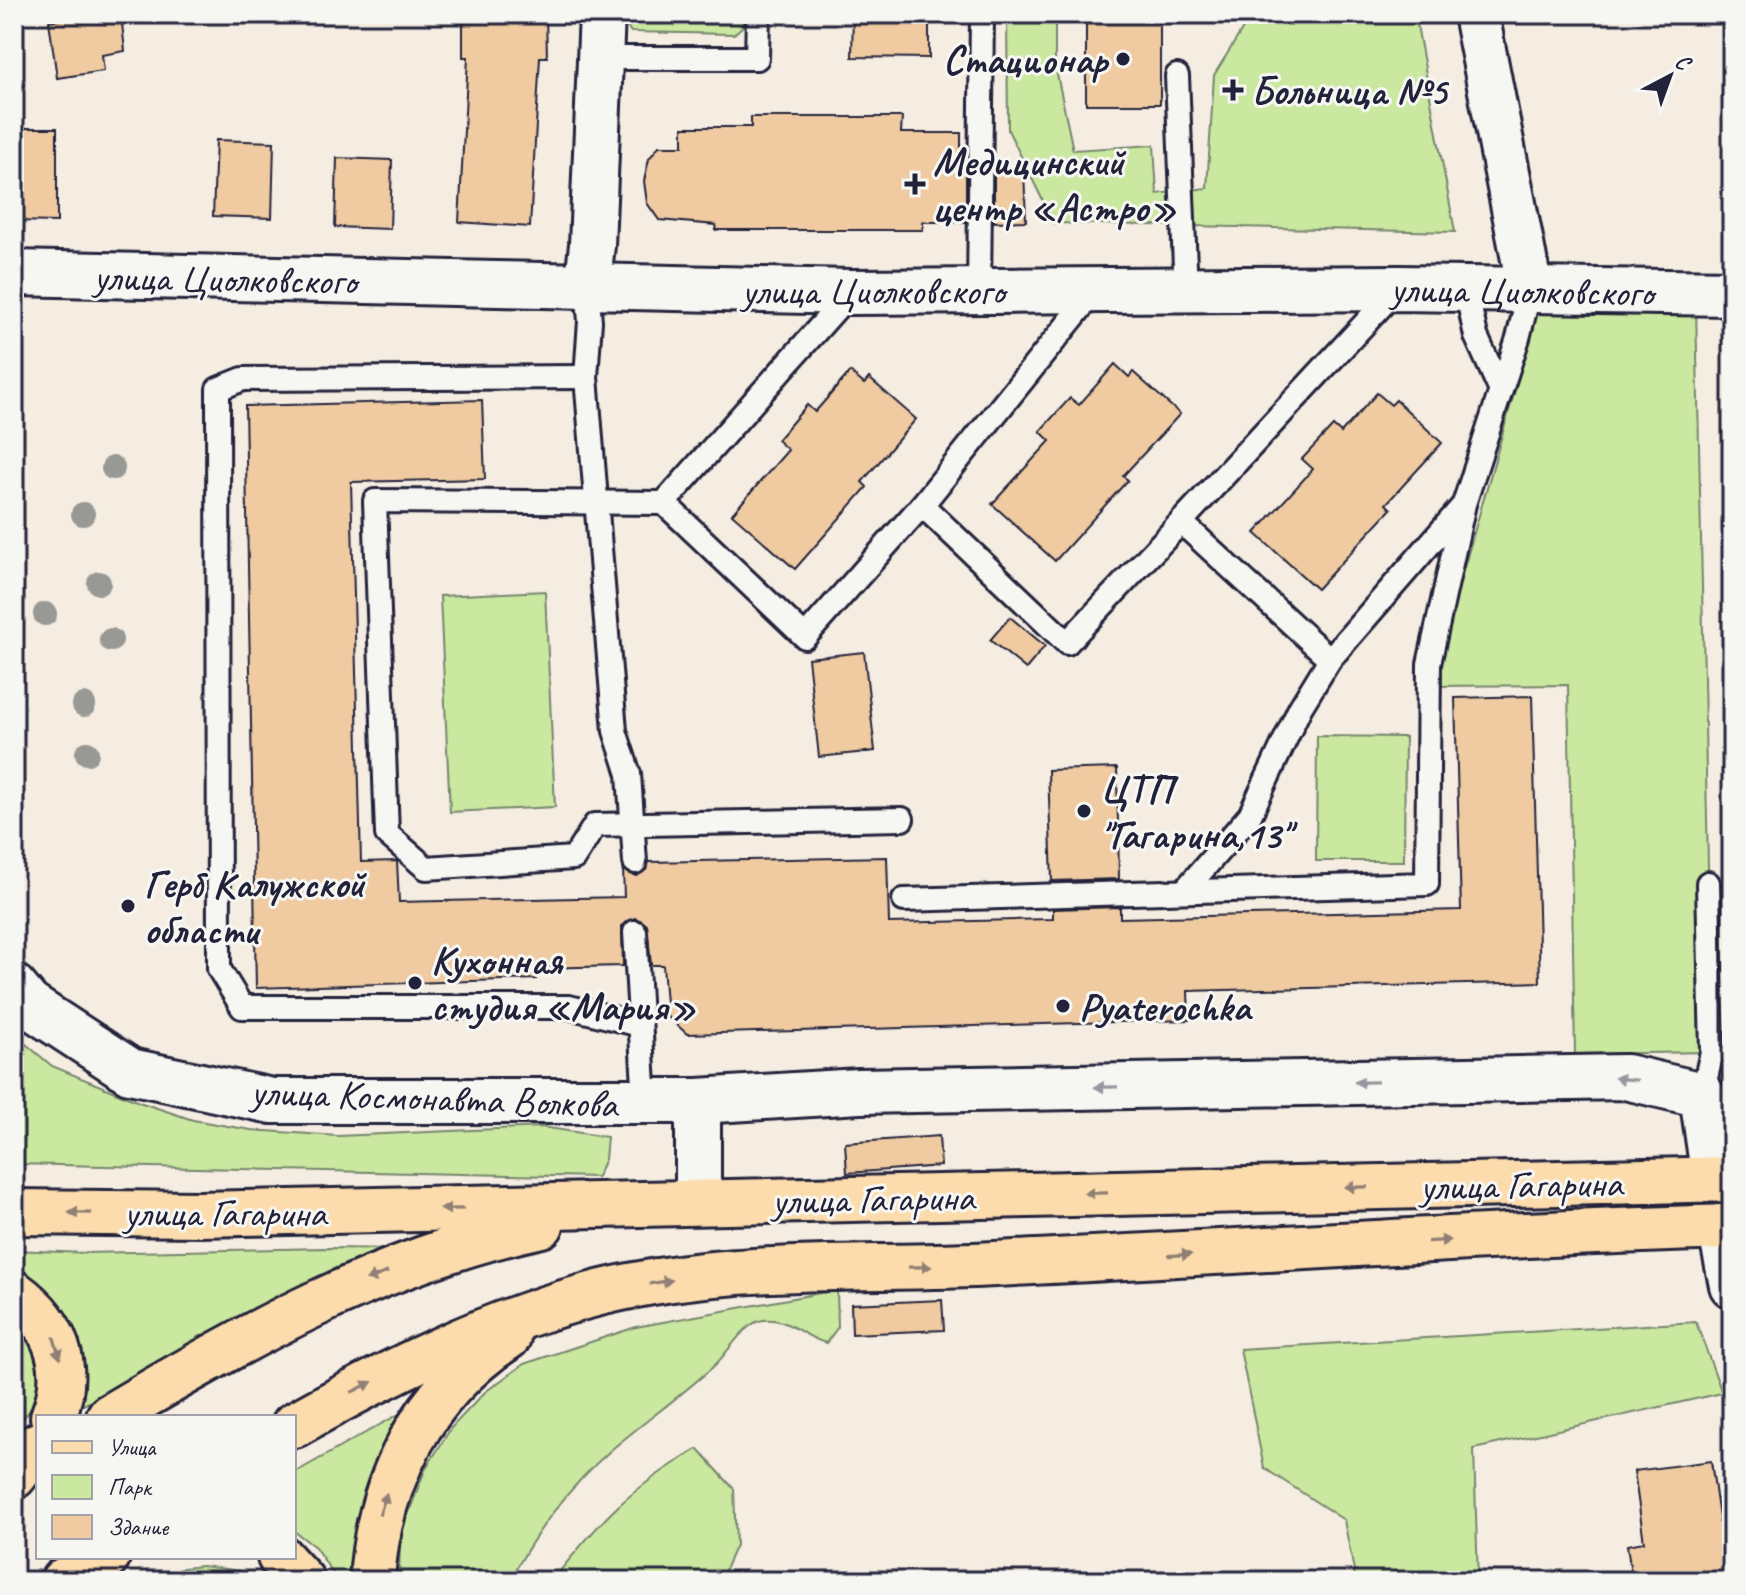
<svg xmlns="http://www.w3.org/2000/svg" width="1746" height="1595" viewBox="0 0 1746 1595" font-family="Caveat,sans-serif">
<style>
.green{fill:#cae89f;stroke:#76856d;stroke-width:2}
.building{fill:#f0cba1;stroke:#22223b;stroke-width:2}
.lines{fill:none;stroke-linecap:round;stroke-linejoin:round}
.lane-casing{stroke:#22223b;stroke-width:28}
.street-casing{stroke:#22223b;stroke-width:50}
.primary-casing{stroke:#22223b;stroke-width:50}
.lane{stroke:#f6f6f2;stroke-width:22}
.street{stroke:#f6f6f2;stroke-width:44}
.primary{stroke:#fcdcac;stroke-width:44}
.tree{fill:#989994}
.oneway{fill:#9797a0}
.oneway2{fill:#8f7f74}
.poi-dot{fill:#22223b;stroke:#f6f6f2;stroke-width:3}
.labels{text-anchor:middle;stroke-width:6;stroke-linejoin:round;paint-order:stroke}
.poi-label{font-size:40px;font-weight:bold;fill:#22223b;stroke:#f6f6f2;text-anchor:start}
.street-label{font-size:40px;fill:#22223b;stroke:#f6f6f2}
</style>
<rect width="100%" height="100%" fill="#f5ede2"/>
<filter id="ink" filterUnits="userSpaceOnUse"><feTurbulence type="fractalNoise" baseFrequency=".0125" numOctaves="2"/><feDisplacementMap in="SourceGraphic" scale="16" xChannelSelector="R" yChannelSelector="G"/><feConvolveMatrix kernelMatrix="1 2 1 2 8 2 1 2 1" color-interpolation-filters="sRGB"/></filter>
<g filter="url(#ink)">
<!-- green -->
<g class="green">
<path d="M624,14H743V26L734,34L631,32L624,22Z"/>
<path d="M1007,14H1055V65L1073,150L1154,145L1157,194L1207,188L1214,75L1252,14H1415L1455,232L1054,223L1008,130Z"/>
<path d="M1540,303L1696,305L1712,1052L1575,1054L1568,685L1430,686Z"/>
<path d="M545,591L555,807L450,812L440,596Z"/>
<path d="M1317,736L1405,737L1404,861H1316Z"/>
<path d="M14,1034L52,1066L139,1102L193,1120L251,1130L338,1136L542,1127L607,1137L605,1159L597,1177L14,1164Z"/>
<path d="M326,1248L402,1249L77,1408C87,1363 82,1328 48,1295C38,1285 28,1273 14,1268V1250L85,1253Z"/>
<path d="M837,1290L838,1327L826,1343C802,1337 785,1314 759,1321C743,1326 728,1352 716,1364C683,1395 645,1421 611,1450C570,1486 534,1533 510,1581H399L400,1536L425,1470L451,1428L485,1392L524,1364L636,1327Z"/>
<path d="M14,1316C44,1358 61,1388 14,1426Z"/>
<path d="M1696,1322L1722,1393L1474,1449L1478,1581H1356L1344,1520L1264,1468L1240,1349Z"/>
<path d="M399,1414L364,1491L353,1581H338L315,1547L294,1531V1473Z"/>
<path d="M698,1449L734,1489L736,1545L720,1581H552C601,1519 629,1489 698,1449Z"/>
<path d="M202,1566L241,1571L256,1581H156L183,1568Z"/>
</g>
<!-- building -->
<g class="building">
<path d="M102,14H121L125,51L102,55L104,71L57,78L49,21Z"/>
<path d="M476,14H546L547,57H540L530,227L459,222L468,57H463V22L476,21Z"/>
<path d="M853,14H929V58L852,57Z"/>
<rect x="1086" y="14" width="74" height="90"/>
<path d="M751,117H902L901,133H961V171H966V222H923V230H715L716,225L659,220L647,203L644,181L649,159L659,146H683V127H751Z"/>
<path d="M14,128H57V222L14,221Z"/>
<path d="M216,140L274,142L272,218L213,216Z"/>
<path d="M337,158L392,160L390,229L335,227Z"/>
<path d="M1024,169L1026,221L994,222V170Z"/>
<path d="M1115,364L1129,377L1133,372L1180,414L1123,476L1128,480L1055,561L992,504L1050,441L1040,431L1070,398L1079,405Z"/>
<path d="M850,372L864,384L869,378L916,419L862,482L867,487L795,569L732,514L788,450L777,440L807,405L815,412Z"/>
<path d="M1377,393L1391,405L1396,400L1442,443L1386,504L1391,509L1317,589L1255,533L1313,469L1302,459L1333,426L1341,433Z"/>
<path d="M482,400L485,479L351,482L361,862L397,861L399,902L624,897L623,869L637,876L647,869L649,862L887,857L889,923L1053,919V909L1120,907V918L1461,910L1455,698L1532,696L1540,982L1188,991L1189,1020L687,1034L667,1016L663,965H651L647,925L635,918L622,926L623,966L536,968V979L256,988L245,406Z"/>
<path d="M1010,617L1045,646L1026,669L990,640Z"/>
<path d="M864,652L875,751L819,757L808,658Z"/>
<path d="M1117,768L1119,879L1052,881L1048,770Z"/>
<path d="M939,1136L941,1166L847,1173L845,1143Z"/>
<path d="M942,1300L944,1330L852,1334L851,1304Z"/>
<path d="M1711,1461L1728,1581H1632L1627,1545L1644,1542L1634,1471Z"/>
</g>
<g class="lines">
<defs>
<g id="lane">
<path d="M600,58H757L758,14"/>
<path d="M1177,76L1186,291"/>
<path d="M587,288L590,321L586,377L615,731L629,774L635,862"/>
<path d="M1096,289L922,505L1067,643L1181,522"/>
<path d="M1466,289L1476,336L1500,389"/>
<path d="M1396,290L1181,522L1330,659L1461,508"/>
<path d="M979,292L982,14"/>
<path d="M849,294L664,503L805,637L922,505"/>
<path d="M586,377L243,379L218,389L219,969L242,1007H569L640,1025"/>
<path d="M664,503L375,501L387,834L426,868L574,858L595,825L902,819"/>
<path d="M1185,890L1250,815L1300,708L1330,659"/>
<path d="M904,900L1427,884L1429,664L1464,504L1518,338L1530,290"/>
<path d="M635,932L645,1103"/>
<path d="M1702,1095L1712,1052L1708,883"/>
</g>
<g id="street">
<path d="M1476,14L1530,290"/>
<path id="s1" d="M14,273L851,292L1398,288L1732,293"/>
<path d="M587,288L592,245L602,14"/>
<path d="M14,987L29,1005L130,1071L272,1101H698V1202"/>
<path d="M698,1101L859,1091L1626,1077L1702,1095L1714,1179"/>
<path d="M1720,1227L1732,1285"/>
</g>
<g id="primary">
<path d="M14,1212L200,1214L1732,1179"/>
<path d="M14,1293C56,1323 73,1368 53,1417"/>
<path d="M109,1417C246,1335 384,1259 541,1225"/>
<path d="M294,1425C386,1373 482,1325 584,1297C716,1260 858,1271 995,1264C1240,1252 1486,1234 1732,1227"/>
<path d="M14,1476L38,1445"/>
<path d="M280,1557L302,1581"/>
<path d="M63,1581L107,1557"/>
<path d="M372,1581C378,1480 423,1393 508,1337"/>
</g>
</defs>
<!-- lane casing -->
<use href="#lane" class="lane-casing"/>
<!-- street casing -->
<use href="#street" class="street-casing"/>
<!-- primary casing -->
<use href="#primary" class="primary-casing"/>
<!-- lane -->
<use href="#lane" class="lane"/>
<!-- street -->
<use href="#street" class="street"/>
<!-- primary -->
<use href="#primary" class="primary"/>
</g>
<!-- trees -->
<g class="tree">
<circle cx="113" cy="468" r="12"/>
<circle cx="83" cy="514" r="12"/>
<circle cx="99" cy="583" r="12"/>
<circle cx="45" cy="614" r="12"/>
<circle cx="111" cy="640" r="12"/>
<circle cx="84" cy="705" r="12"/>
<circle cx="87" cy="753" r="12"/>
</g>
<!-- one-way arrows -->
<defs><path id="oneway-solid" d="M-6-.8H1V-3.2L6.5 0L1 3.2V.8H-6Z" transform="scale(2)"/></defs>
<g class="oneway">
<use href="#oneway-solid" transform="translate(1626 1079) rotate(-174)"/>
<use href="#oneway-solid" transform="translate(1366 1082) rotate(179)"/>
<use href="#oneway-solid" transform="translate(1106 1087) rotate(179)"/>
</g>
<g class="oneway2">
<use href="#oneway-solid" transform="translate(1356 1187) rotate(179)"/>
<use href="#oneway-solid" transform="translate(1096 1193) rotate(179)"/>
<use href="#oneway-solid" transform="translate(452 1209) rotate(179)"/>
<use href="#oneway-solid" transform="translate(80 1213) rotate(-179)"/>
<use href="#oneway-solid" transform="translate(1439 1241) rotate(-3)"/>
<use href="#oneway-solid" transform="translate(1180 1255) rotate(-3)"/>
<use href="#oneway-solid" transform="translate(920 1267) rotate(-1)"/>
<use href="#oneway-solid" transform="translate(377 1276) rotate(159)"/>
<use href="#oneway-solid" transform="translate(661 1282) rotate(-9)"/>
<use href="#oneway-solid" transform="translate(57 1348) rotate(73)"/>
<use href="#oneway-solid" transform="translate(362 1387) rotate(-27)"/>
<use href="#oneway-solid" transform="translate(383 1504) rotate(-72)"/>
</g>
</g>
<!-- markers -->
<g class="poi-dot">
<circle cx="1123" cy="59" r="8"/>
<path d="M1229 78h8v8h8v8h-8v8h-8v-8h-8v-8h8z"/>
<path d="M911 172h8v8h8v8h-8v8h-8v-8h-8v-8h8z"/>
<circle cx="1084" cy="811" r="8"/>
<circle cx="128" cy="906" r="8"/>
<circle cx="415" cy="983" r="8"/>
<circle cx="1063" cy="1006" r="8"/>
</g>
<g class="labels">
<!-- poi labels -->
<g class="poi-label">
<text x="1107" y="73" text-anchor="end">Стационар</text>
<text x="1251" y="104">Больница №5</text>
<text x="933" y="175">Медицинский<tspan x="933" dy="46">центр «Астро»</tspan></text>
<text x="1100" y="802">ЦТП<tspan x="1100" dy="46">"Гагарина,13"</tspan></text>
<text x="144" y="897">Герб Калужской<tspan x="144" dy="46">области</tspan></text>
<text x="431" y="974">Кухонная<tspan x="431" dy="46">студия «Мария»</tspan></text>
<text x="1079" y="1020">Pyaterochka</text>
</g>
<!-- street labels -->
<g class="street-label">
<text transform="translate(225 278) rotate(1)" y="14">улица Циолковского</text>
<text x="873" y="304">улица Циолковского</text>
<text dy="14" stroke="none"><textPath href="#s1" startOffset="1508">улица Циолковского</textPath></text>
<text transform="translate(434 1097) rotate(2)" y="14">улица Космонавта Волкова</text>
<text transform="translate(1521 1184) rotate(-1)" y="14">улица Гагарина</text>
<text transform="translate(873 1198) rotate(-1)" y="14">улица Гагарина</text>
<text x="225" y="1226">улица Гагарина</text>
</g>
</g>
<!-- margin -->
<rect width="1746" height="1595" fill="none" stroke="#f6f6f2" stroke-width="48"/>
<rect x="24" y="24" width="1698" height="1547" fill="none" stroke="#22223b" stroke-width="3" filter="url(#ink)"/>
<!-- legend -->
<rect x="36" y="1415" width="260" height="144" fill="#f6f6f2" stroke="#a1a1a9" stroke-width="2"/>
<rect x="52" y="1441" width="40" height="12" fill="#fcdcac" stroke="#a1a1a9" stroke-width="2"/>
<text x="108" y="1455" font-size="24" fill="#22223b">Улица</text>
<rect x="52" y="1475" width="40" height="24" fill="#cae89f" stroke="#a1a1a9" stroke-width="2"/>
<text x="108" y="1495" font-size="24" fill="#22223b">Парк</text>
<rect x="52" y="1515" width="40" height="24" fill="#f0cba1" stroke="#a1a1a9" stroke-width="2"/>
<text x="108" y="1535" font-size="24" fill="#22223b">Здание</text>
<!-- north arrow -->
<g transform="translate(1670 76) rotate(41)" stroke="#f6f6f2" stroke-width="6" paint-order="stroke">
<path d="M0-6L14 30L0 20L-14 30Z" fill="#22223b"/>
<text y="-12" font-size="22" font-weight="bold" text-anchor="middle" fill="#22223b">С</text>
</g>
</svg>
